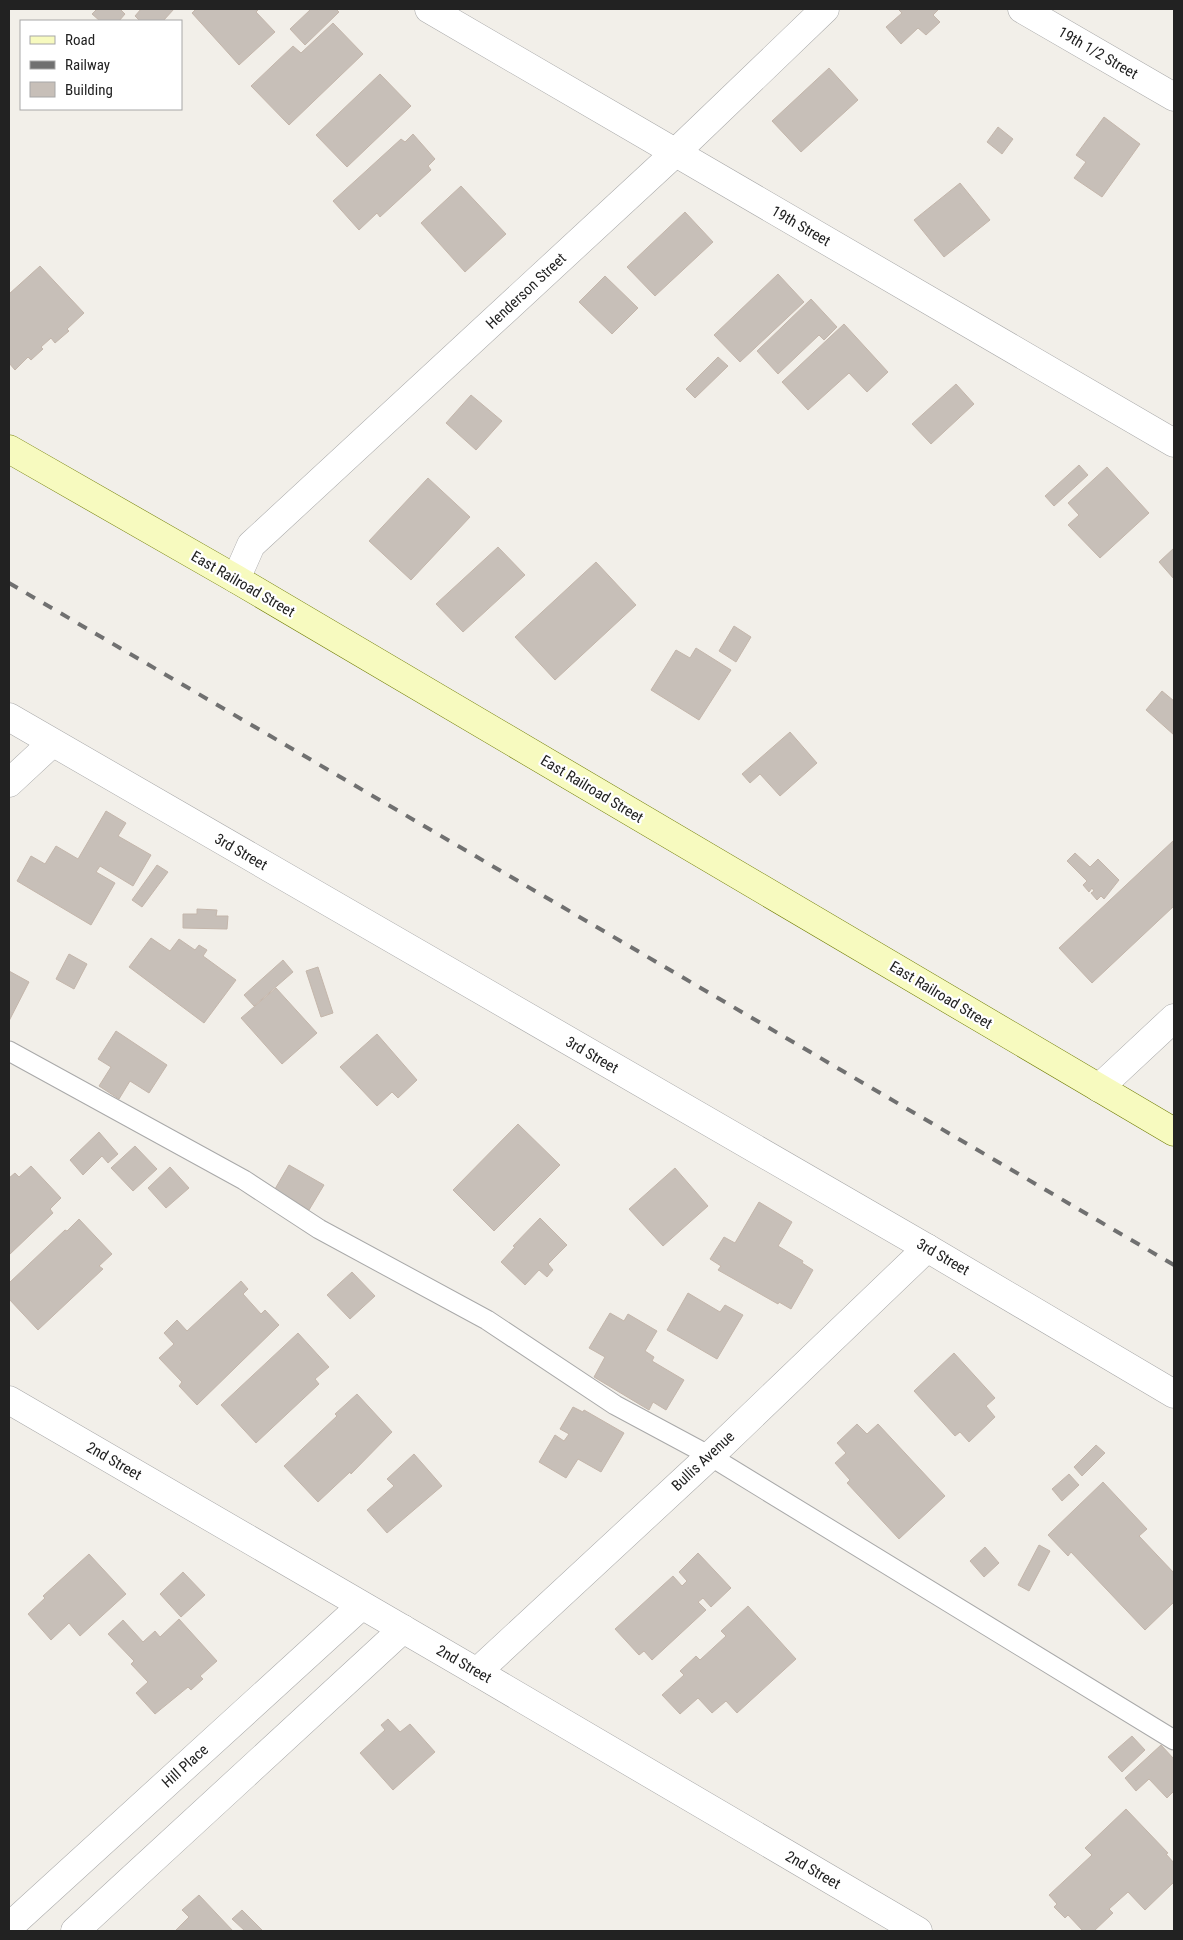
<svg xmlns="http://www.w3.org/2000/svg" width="1183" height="1940" viewBox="0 0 1183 1940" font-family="'Roboto Condensed',sans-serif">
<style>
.building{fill:#c7bfb8;stroke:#c4b6ab}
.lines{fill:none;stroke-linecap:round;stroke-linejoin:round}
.lane-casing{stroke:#a9a9a9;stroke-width:21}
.street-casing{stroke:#a9a9a9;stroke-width:29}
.secondary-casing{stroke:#707d05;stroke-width:29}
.lane{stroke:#fff;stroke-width:19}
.street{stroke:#fff;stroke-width:28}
.secondary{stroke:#f7fabf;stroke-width:28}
.rail{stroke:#707070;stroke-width:4;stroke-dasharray:10 10;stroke-linecap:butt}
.labels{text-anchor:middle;stroke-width:4.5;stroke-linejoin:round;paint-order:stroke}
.street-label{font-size:15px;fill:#222;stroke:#fff}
</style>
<rect width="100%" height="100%" fill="#f2efe9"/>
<!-- building -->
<g class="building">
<path d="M97,9H120L125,14L119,21H100L92,14Z"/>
<path d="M141,9H174L163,21H140L135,16Z"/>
<path d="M196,9H259L256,12L275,32L239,65L192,13Z"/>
<path d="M311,9H336L339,12L305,45L290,29Z"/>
<path d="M898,9H939L933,15L940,22L926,35L918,28L901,44L886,27L902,13Z"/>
<path d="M333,23L363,54L289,125L251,86L293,46L301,53Z"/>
<path d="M829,68L858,100L801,152L772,121Z"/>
<path d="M380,74L411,106L347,167L316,135Z"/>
<path d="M1104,117L1140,144L1102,197L1074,178L1086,162L1076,155Z"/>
<path d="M998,127L1013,139L1002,154L987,142Z"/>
<path d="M413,134L435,159L428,166L431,170L380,217L377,213L359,230L333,201L401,139L405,142Z"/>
<path d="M960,183L990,220L944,257L914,220Z"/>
<path d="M461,186L506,234L465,272L421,223Z"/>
<path d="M685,212L713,242L655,296L627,267Z"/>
<path d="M40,266L84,313L67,329L69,331L55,343L51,338L41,347L43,349L31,360L28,357L15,370L9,363V294Z"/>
<path d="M778,274L804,302L740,362L714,335Z"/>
<path d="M605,276L638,308L612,334L579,302Z"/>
<path d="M811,299L837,327L824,340L819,335L778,374L757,351Z"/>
<path d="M844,324L888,372L867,392L849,373L808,410L782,382Z"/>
<path d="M718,357L728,366L695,398L686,389Z"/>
<path d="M956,384L974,404L931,444L912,424Z"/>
<path d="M471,395L502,421L476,450L446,423Z"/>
<path d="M1079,465L1088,475L1054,506L1045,496Z"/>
<path d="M1107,467L1149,513L1100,558L1068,525L1079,515L1068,503Z"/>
<path d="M428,478L470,517L411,580L369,541Z"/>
<path d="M498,547L525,575L463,632L436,604Z"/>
<path d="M1174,548V579L1159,562Z"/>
<path d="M596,562L636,605L555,680L515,637Z"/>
<path d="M734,626L751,637L736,662L719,651Z"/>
<path d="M696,648L731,670L699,720L651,690L676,650L690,658Z"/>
<path d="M1162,691L1174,701V735L1146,710Z"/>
<path d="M790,732L817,763L780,796L760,774L750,783L742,774Z"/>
<path d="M106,811L126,823L118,836L151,855L133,886L100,866L96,872L115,883L91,925L17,881L31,856L45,864L56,846L78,859Z"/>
<path d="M1174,840V906L1092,983L1059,948Z"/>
<path d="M1075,853L1090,867L1098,859L1119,880L1104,899L1101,896L1097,900L1091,893L1094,891L1092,888L1089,892L1083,885L1087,881L1067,861Z"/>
<path d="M157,865L168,872L142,907L132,900Z"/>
<path d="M197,909L217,910L216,916H228L227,929L183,928V914H197Z"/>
<path d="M151,938L170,951L179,939L195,950L199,945L207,950L203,956L236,980L204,1023L129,967Z"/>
<path d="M69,954L87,964L74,989L56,979Z"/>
<path d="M283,960L293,972L254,1006L244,995Z"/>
<path d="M318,967L333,1013L321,1017L306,971Z"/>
<path d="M9,971L29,982L9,1021Z"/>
<path d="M276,988L317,1033L282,1064L241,1018Z"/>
<path d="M116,1031L167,1065L149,1093L130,1081L119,1099L99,1086L111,1067L98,1059Z"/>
<path d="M377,1034L417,1080L398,1098L392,1092L377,1106L340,1067Z"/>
<path d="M518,1124L560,1165L494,1231L453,1190Z"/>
<path d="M99,1132L118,1154L108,1163L102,1156L83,1175L70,1160Z"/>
<path d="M135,1146L157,1169L133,1191L111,1168Z"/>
<path d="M289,1165L324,1185L309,1210L275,1189Z"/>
<path d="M31,1166L61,1198L50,1209L53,1213L9,1255V1178L15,1173L19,1177Z"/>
<path d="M170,1167L189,1188L166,1208L148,1188Z"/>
<path d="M675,1168L708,1206L663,1246L629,1209Z"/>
<path d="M759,1202L792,1222L778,1246L803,1261L802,1263L813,1270L791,1309L779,1302L778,1304L718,1270L721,1266L710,1259L724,1237L735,1243Z"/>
<path d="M540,1218L567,1245L548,1264L553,1270L547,1277L539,1270L525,1285L501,1262L515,1247L513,1246Z"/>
<path d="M79,1219L112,1254L99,1266L103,1269L38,1330L9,1299V1283L65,1230L67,1231Z"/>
<path d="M352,1272L375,1296L350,1319L327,1295Z"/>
<path d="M241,1281L248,1289L243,1294L261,1314L265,1310L279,1325L197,1405L179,1386L182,1382L159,1358L174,1344L164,1333L177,1320L187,1331Z"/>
<path d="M688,1293L720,1312L725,1305L743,1315L717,1359L667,1330Z"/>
<path d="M610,1313L624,1321L628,1314L657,1331L645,1351L654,1357L652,1361L684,1380L666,1410L653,1402L649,1410L594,1377L605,1357L589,1348Z"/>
<path d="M298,1333L329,1367L315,1379L319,1384L256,1443L221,1405Z"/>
<path d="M954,1353L995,1398L986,1406L995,1417L969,1442L960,1432L955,1436L914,1391Z"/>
<path d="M357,1394L392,1432L351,1474L350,1472L318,1502L284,1466L337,1416L335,1414Z"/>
<path d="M573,1407L583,1412L584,1410L624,1433L601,1472L578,1459L566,1478L539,1462L555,1435L564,1441L569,1434L560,1429Z"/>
<path d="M857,1424L867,1434L878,1424L945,1496L899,1539L847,1483L850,1480L835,1463L846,1453L837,1443Z"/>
<path d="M1096,1445L1105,1453L1082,1476L1074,1467Z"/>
<path d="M414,1454L442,1486L387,1533L367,1510L394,1486L387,1479Z"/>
<path d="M1069,1474L1079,1485L1062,1501L1052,1489Z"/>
<path d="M1103,1482L1147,1529L1139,1536L1174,1573V1602L1145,1630L1071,1552L1068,1556L1048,1535Z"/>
<path d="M1039,1545L1050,1551L1029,1591L1018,1585Z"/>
<path d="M985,1547L999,1563L984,1577L970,1561Z"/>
<path d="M698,1553L731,1588L711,1607L703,1598L698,1602L706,1610L652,1660L644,1651L639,1655L615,1629L673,1576L682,1586L687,1581L679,1572Z"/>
<path d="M89,1554L126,1594L80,1636L69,1623L51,1640L28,1614L45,1598L43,1596Z"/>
<path d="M183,1572L205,1595L181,1617L160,1594Z"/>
<path d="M748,1606L796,1659L737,1713L726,1701L712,1713L698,1698L680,1714L662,1695L684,1675L680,1671L696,1656L700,1660L726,1636L721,1631Z"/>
<path d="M179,1619L217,1661L200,1676L203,1679L191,1690L188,1687L155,1714L136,1693L148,1682L131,1664L134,1661L108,1634L123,1620L143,1642L155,1631L160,1637Z"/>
<path d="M388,1719L400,1732L410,1724L435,1752L393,1790L360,1753L385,1730L381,1725Z"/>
<path d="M1132,1736L1145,1750L1122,1772L1108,1757Z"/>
<path d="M1161,1745L1174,1759V1791L1167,1798L1149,1779L1136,1791L1125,1778Z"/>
<path d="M1126,1809L1168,1853L1166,1854L1174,1863V1882L1145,1910L1128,1892L1109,1909L1113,1913L1094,1931H1083L1068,1915L1065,1918L1054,1907L1057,1904L1049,1895L1092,1855L1085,1848Z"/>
<path d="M199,1895L233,1931H175L189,1917L182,1910Z"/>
<path d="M242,1910L263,1931H245L232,1919Z"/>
</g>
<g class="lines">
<defs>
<path id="lane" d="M9,1051L244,1180L319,1229L487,1320L615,1405L710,1456L1174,1740"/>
<g id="street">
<path d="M429,9L1174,443"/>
<path d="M1022,9L1174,97"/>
<path d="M236,579L251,545L675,153L825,9"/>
<path d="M9,717L927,1248L1174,1394"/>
<path d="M9,783L52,743"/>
<path d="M1099,1088L1174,1018"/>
<path d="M9,1400L477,1672L918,1931"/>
<path d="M477,1672L710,1456L927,1248"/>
<path d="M9,1927L361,1606"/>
<path d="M75,1931L403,1629"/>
</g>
<path id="secondary" d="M9,449L236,579L1174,1132"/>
</defs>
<!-- lane casing -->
<use href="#lane" class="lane-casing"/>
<!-- street casing -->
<use href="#street" class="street-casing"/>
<!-- secondary casing -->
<use href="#secondary" class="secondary-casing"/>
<!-- lane -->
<use href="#lane" class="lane"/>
<!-- street -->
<use href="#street" class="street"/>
<!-- secondary -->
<use href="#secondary" class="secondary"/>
<!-- rail -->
<path class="rail" d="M9,583L1174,1265"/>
</g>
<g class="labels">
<!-- street labels -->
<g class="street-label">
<text transform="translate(1098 53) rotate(30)" y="5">19th 1/2 Street</text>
<text transform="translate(801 226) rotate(30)" y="5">19th Street</text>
<text transform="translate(526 291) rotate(-43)" y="5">Henderson Street</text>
<text transform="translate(243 584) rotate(30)" y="5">East Railroad Street</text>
<text transform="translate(592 789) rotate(31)" y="5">East Railroad Street</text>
<text transform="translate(241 852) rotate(30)" y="5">3rd Street</text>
<text transform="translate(941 995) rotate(31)" y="5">East Railroad Street</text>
<text transform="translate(592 1055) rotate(30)" y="5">3rd Street</text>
<text transform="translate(943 1257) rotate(30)" y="5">3rd Street</text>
<text transform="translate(114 1461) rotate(30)" y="5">2nd Street</text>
<text transform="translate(703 1461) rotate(-43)" y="5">Bullis Avenue</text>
<text transform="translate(464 1664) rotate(30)" y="5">2nd Street</text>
<text transform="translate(185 1766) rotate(-42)" y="5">Hill Place</text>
<text transform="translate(813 1870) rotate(30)" y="5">2nd Street</text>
</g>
</g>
<!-- border -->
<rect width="1183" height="1940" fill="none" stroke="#222222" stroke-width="20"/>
<!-- legend -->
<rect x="20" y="20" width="162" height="90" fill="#ffffff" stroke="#a7a7a7"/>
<rect x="30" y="36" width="25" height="8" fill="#f7fabf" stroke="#a7a7a7"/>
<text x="65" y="45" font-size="15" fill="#222222">Road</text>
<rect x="30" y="61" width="25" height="8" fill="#707070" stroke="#a7a7a7"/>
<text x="65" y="70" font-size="15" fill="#222222">Railway</text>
<rect x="30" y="82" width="25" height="15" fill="#c7bfb8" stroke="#a7a7a7"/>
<text x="65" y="95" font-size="15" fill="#222222">Building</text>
</svg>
